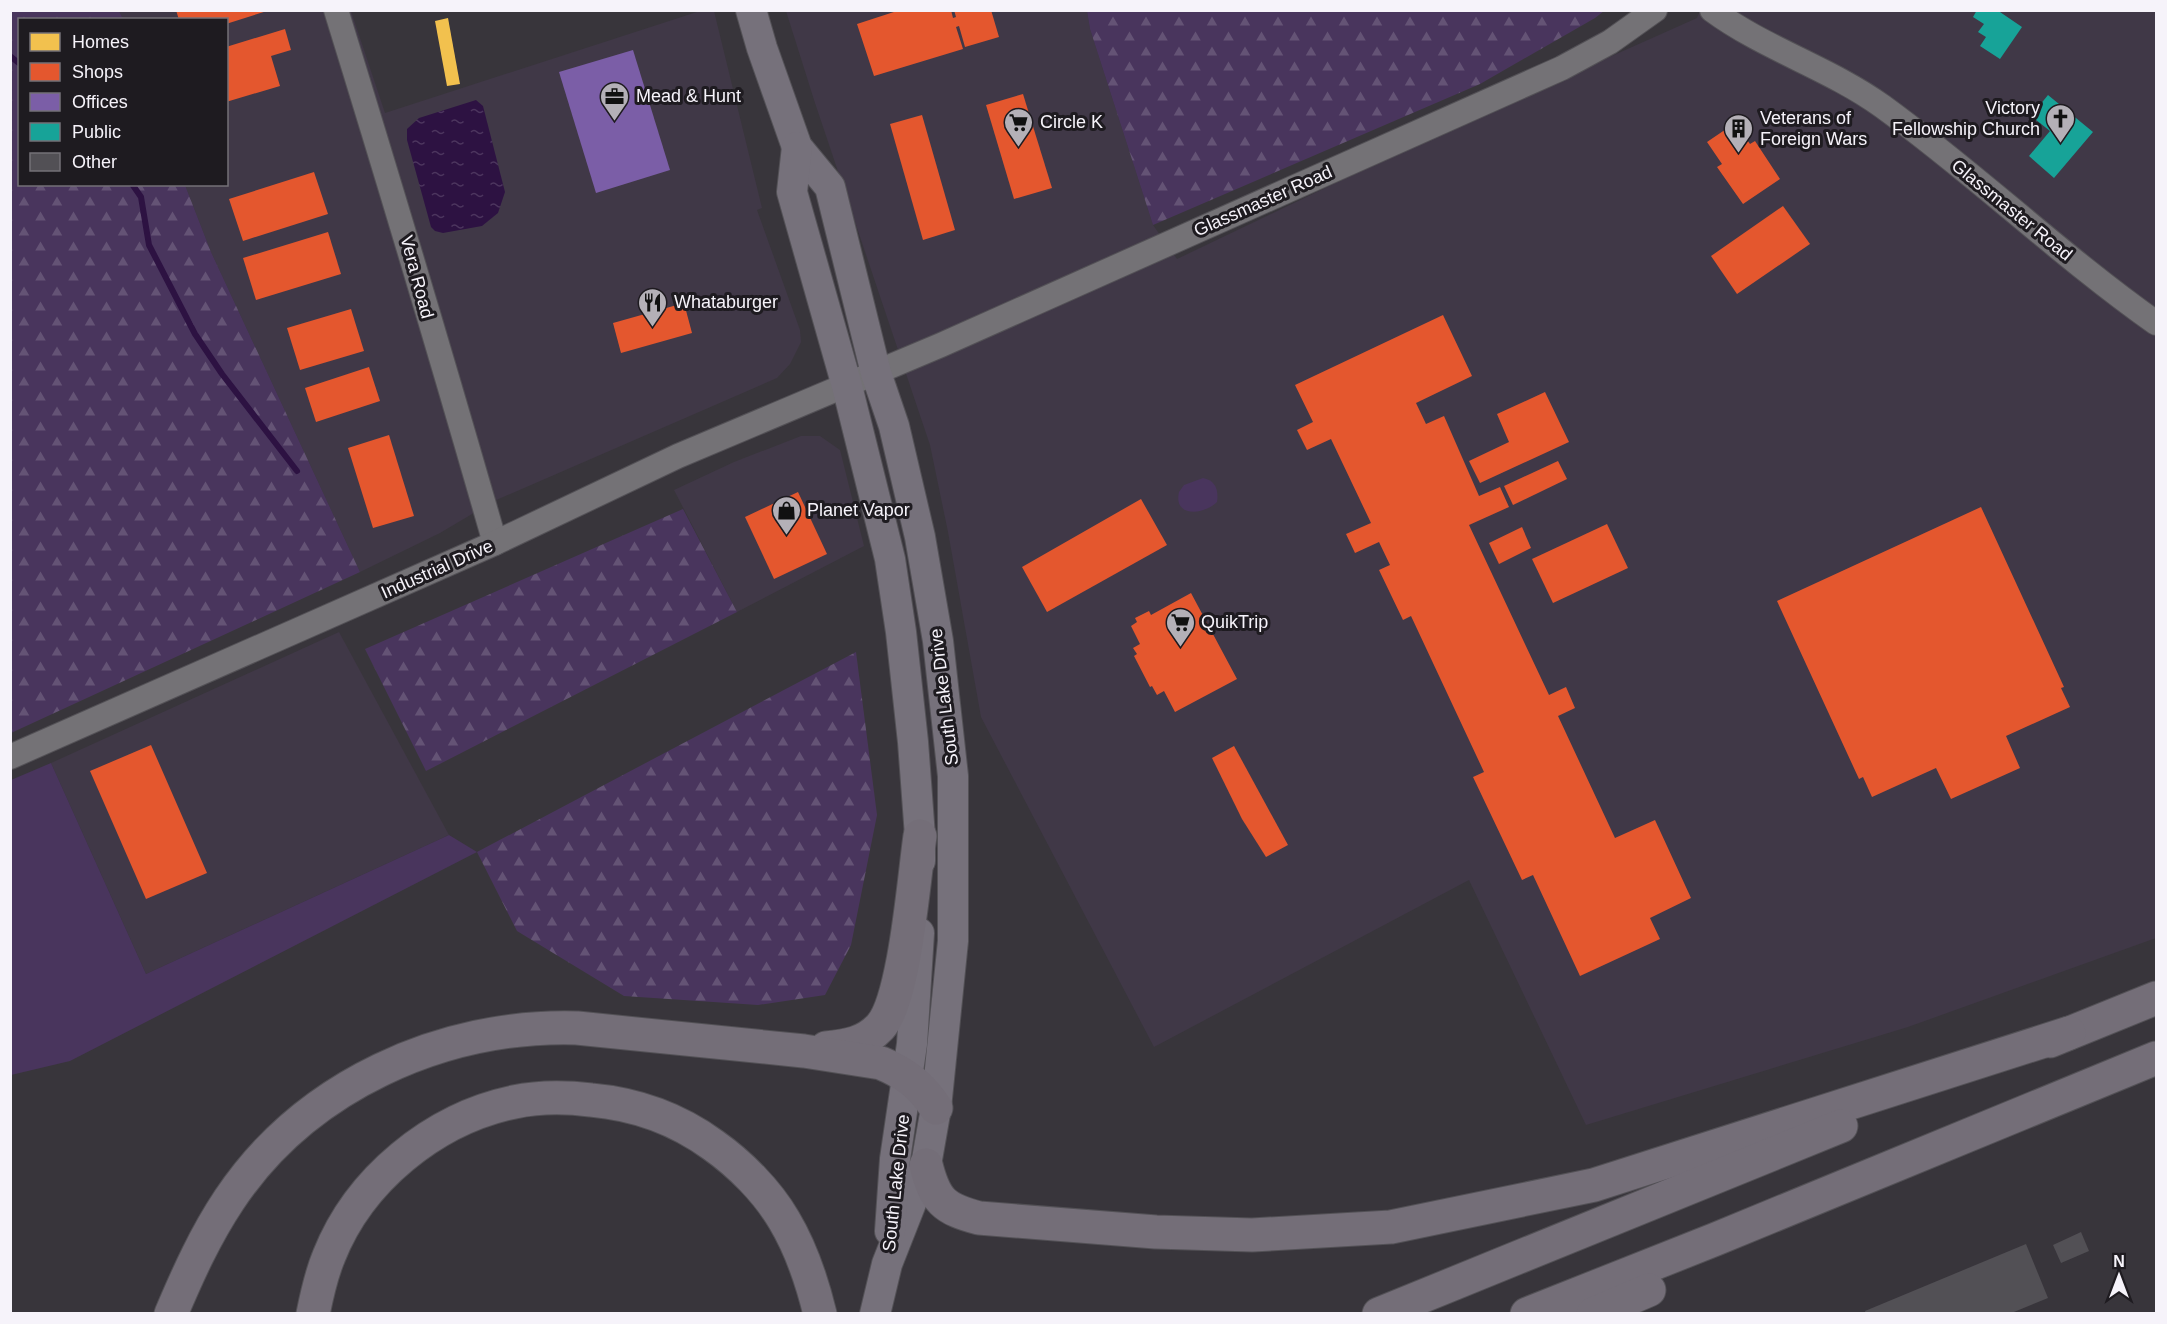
<svg xmlns="http://www.w3.org/2000/svg" width="2167" height="1324" viewBox="0 0 2167 1324" font-family="Arial,sans-serif">
<style>
.built{fill:#403847}
.grass{fill:#49355d}
.forest{fill:url(#forest-firs)}
.water{fill:url(#water-ripples)}
.homes{fill:#f2c14e}
.shops{fill:#e4572e}
.offices{fill:#7b5ea7}
.public{fill:#17a398}
.lines{fill:none;stroke-linecap:round;stroke-linejoin:round}
.stream{stroke:#2d1242;stroke-width:6}
.building{fill:#525055}
.minor-casing{stroke:#535156;stroke-width:26}
.major-casing{stroke:#535156;stroke-width:32}
.highway-casing{stroke:#535156;stroke-width:35}
.minor{stroke:#747276;stroke-width:24}
.major{stroke:#76717b;stroke-width:30}
.highway{stroke:#746e78;stroke-width:33}
.labels{text-anchor:middle;stroke-width:6;stroke-linejoin:round;paint-order:stroke}
.poi-label{font-size:18px;fill:#f6f3fa;stroke:#1e1b20;text-anchor:start}
.street-label{font-size:18px;fill:#f6f3fa;stroke:#1e1b20}
</style>
<defs>
<pattern id="forest-firs" width="22" height="20" patternUnits="userSpaceOnUse" patternTransform="scale(1.5)"><rect width="22" height="20" fill="#49355d"/><path d="M5 1l3.5 6h-7zM16 11l3.5 6h-7z" fill="#645375"/></pattern>
<pattern id="water-ripples" width="26" height="14" patternUnits="userSpaceOnUse" patternTransform="scale(1.5)"><rect width="26" height="14" fill="#2d1242"/><path d="M2 4q2-2 4 0t4 0M15 11q2-2 4 0t4 0" fill="none" stroke="#4c355e"/></pattern>
</defs>
<rect width="100%" height="100%" fill="#38353b"/>
<!-- built -->
<g class="built">
<path d="M119,11H351L385,113L700,11H714L762,208L757,210L800,330L801,342L790,364L777,378L494,501L440,533L360,572L211,252L185,185L226,184V20L123,19Z"/>
<path d="M786,11H1087L1090,29L1153,225L1177,259L1444,131L1697,18L1700,11H2156V938L1908,1027L1586,1125L1469,880L1154,1047L981,717L948,532L930,445L815,103Z"/>
<path d="M801,436H820L840,450L864,546L737,612L674,490L734,462Z"/>
<path d="M339,632L449,835L146,974L51,763Z"/>
</g>
<!-- grass -->
<g class="grass">
<path d="M1203,478C1215,480 1219,490 1217,502C1204,515 1173,518 1179,492L1184,485Z"/>
<path d="M51,763L146,974L449,835L477,852L70,1061L11,1075V780Z"/>
</g>
<!-- forest -->
<g class="forest">
<path d="M10,11H119L123,19L20,20V184L185,185L211,252L360,572L11,733Z"/>
<path d="M1087,11V10L1604,11L1595,18L1480,84L1153,225L1090,29Z"/>
<path d="M683,509L737,612L426,771L365,649Z"/>
<path d="M856,652L877,815L851,945L825,995L758,1005L624,996L517,931L477,852Z"/>
</g>
<!-- water -->
<path class="water" d="M476,100L483,106L505,192L498,213L482,226L443,233L435,231L431,227L407,140V129L419,118Z"/>
<!-- homes -->
<path class="homes" d="M448,18L460,84L447,86L435,21Z"/>
<!-- shops -->
<g class="shops">
<path d="M176,10H267V11L226,24V20H179Z"/>
<path d="M900,10H951L953,18L956,17L954,10H991L999,37L965,47L959,26L956,27L963,49L874,76L857,24Z"/>
<path d="M285,29L291,50L271,56L280,86L226,102V47Z"/>
<path d="M1023,94L1052,188L1014,199L986,105Z"/>
<path d="M922,115L955,230L923,240L890,124Z"/>
<path d="M1735,123L1750,144L1755,141L1780,179L1743,204L1717,167L1722,164L1707,142Z"/>
<path d="M314,172L328,214L243,241L229,199Z"/>
<path d="M1783,206L1810,244L1737,294L1711,256Z"/>
<path d="M328,232L341,274L256,300L243,258Z"/>
<path d="M684,303L692,333L621,353L613,323Z"/>
<path d="M351,309L364,351L300,370L287,328Z"/>
<path d="M1443,315L1472,376L1416,403L1426,424L1444,416L1479,496L1500,487L1509,507L1469,525L1549,695L1566,687L1575,708L1558,716L1615,838L1655,820L1691,898L1650,918L1660,939L1580,976L1533,875L1522,880L1473,777L1484,772L1411,616L1403,620L1379,570L1390,565L1379,542L1355,553L1346,534L1371,523L1331,439L1307,450L1297,430L1313,422L1295,385Z"/>
<path d="M369,367L380,401L316,422L305,388Z"/>
<path d="M1545,392L1569,442L1480,483L1469,461L1509,442L1497,414Z"/>
<path d="M389,435L414,516L373,528L348,448Z"/>
<path d="M1558,461L1567,479L1513,505L1504,486Z"/>
<path d="M798,492L827,554L774,579L745,517Z"/>
<path d="M1141,499L1167,545L1047,612L1022,567Z"/>
<path d="M1981,507L2064,687L2061,688L2070,707L2006,736L2020,768L1951,799L1936,768L1872,797L1863,777L1859,779L1777,601Z"/>
<path d="M1607,524L1628,568L1553,603L1532,559Z"/>
<path d="M1522,527L1531,548L1499,564L1489,543Z"/>
<path d="M1191,593L1237,679L1175,712L1164,691L1157,695L1152,686L1150,687L1134,656L1137,654L1133,648L1140,644L1131,626L1137,622L1135,618L1149,611L1151,615Z"/>
<path d="M151,745L207,873L146,899L90,771Z"/>
<path d="M1234,746L1288,845L1266,857L1242,819L1212,758Z"/>
</g>
<!-- offices -->
<path class="offices" d="M633,50L670,170L596,193L559,72Z"/>
<!-- public -->
<g class="public">
<path d="M1977,10H1997L2022,27L2000,59L1980,46L1986,37L1978,32L1984,24L1973,17Z"/>
<path d="M2048,95L2093,132L2054,178L2029,156L2050,131L2031,116Z"/>
</g>
<g class="lines">
<!-- stream -->
<g class="stream">
<path d="M10,56L20,64"/>
<path d="M132,184L141,197L149,245L195,334L222,374L297,471"/>
</g>
</g>
<!-- building -->
<g class="building">
<path d="M2081,1232L2089,1251L2061,1263L2053,1245Z"/>
<path d="M2026,1244L2048,1298L2009,1314H1866L1865,1311Z"/>
</g>
<g class="lines">
<defs>
<g id="minor">
<path d="M336,10C391,188 444,365 495,543"/>
<path d="M1712,10C1765,49 1829,68 1882,106C1976,174 2061,256 2156,323"/>
<path d="M10,757L495,543L678,456L941,345L1562,68L1610,42L1655,10"/>
</g>
<g id="major">
<path d="M751,10L762,48L797,147L830,187L876,373L894,426L920,537L938,641L953,776V941L936,1108L926,1165L887,1264L875,1314"/>
<path d="M797,147L792,192L847,386L890,559L901,632L913,742L920,836V861"/>
<path d="M890,1231L895,1159L912,1044L919,933"/>
</g>
<g id="highway">
<path d="M2050,1041L2156,998"/>
<path d="M826,1048C847,1046 865,1043 880,1027C905,1000 914,877 920,836"/>
<path d="M926,1165C935,1201 944,1209 979,1218L1156,1232L1252,1235L1391,1227L1594,1185L2069,1033"/>
<path d="M171,1314C188,1274 205,1236 229,1200C305,1086 442,1024 577,1028L804,1051L881,1063C905,1073 921,1085 936,1108"/>
<path d="M313,1314C317,1294 321,1275 329,1256C359,1180 433,1119 514,1102C538,1097 566,1097 591,1100C636,1104 676,1118 713,1145C740,1164 767,1191 784,1220C802,1250 812,1281 820,1314"/>
<path d="M1379,1314L1841,1126"/>
<path d="M1527,1314L1716,1239L2156,1058"/>
<path d="M1593,1314L1649,1290"/>
</g>
</defs>
<!-- minor casing -->
<use href="#minor" class="minor-casing"/>
<!-- major casing -->
<use href="#major" class="major-casing"/>
<!-- highway casing -->
<use href="#highway" class="highway-casing"/>
<!-- minor -->
<use href="#minor" class="minor"/>
<!-- major -->
<use href="#major" class="major"/>
<!-- highway -->
<use href="#highway" class="highway"/>
</g>
<!-- icons -->
<defs>
<symbol id="office-pin" viewBox="-11 -11 22 30"><path d="M0 17L-7.5 6A9.5 9.5 0 1 1 7.5 6Z" fill="#b4b0b7" stroke="#1e1b20"/><path d="M-6-3h4V-5.5h4V-3h4V5H-6ZM-1-4.5V-3h2v-1.5ZM-6 0V1H6V0Z" fill="#111"/></symbol>
<symbol id="church-pin" viewBox="-11 -11 22 30"><path d="M0 17L-7.5 6A9.5 9.5 0 1 1 7.5 6Z" fill="#b4b0b7" stroke="#1e1b20"/><path d="M-1.2-6h2.4v3.5h3.3v2.4h-3.3V6h-2.4V-.1h-3.3v-2.4h3.3Z" fill="#111"/></symbol>
<symbol id="supermarket-pin" viewBox="-11 -11 22 30"><path d="M0 17L-7.5 6A9.5 9.5 0 1 1 7.5 6Z" fill="#b4b0b7" stroke="#1e1b20"/><path d="M-6-5.5h2.5l.6 2H6L4.5 2H-2.5L-4.4-4H-6ZM-1.5 3.2a1.3 1.3 0 1 0 .1 0ZM3 3.2a1.3 1.3 0 1 0 .1 0Z" fill="#111"/></symbol>
<symbol id="building-pin" viewBox="-11 -11 22 30"><path d="M0 17L-7.5 6A9.5 9.5 0 1 1 7.5 6Z" fill="#b4b0b7" stroke="#1e1b20"/><path d="M-4-6H4V6H1V3H-1V6H-4ZM-2.5-4.3h1.7v1.8h-1.7ZM.8-4.3h1.7v1.8H.8ZM-2.5-1h1.7V.8h-1.7ZM.8-1h1.7V.8H.8Z" fill="#111"/></symbol>
<symbol id="restaurant-pin" viewBox="-11 -11 22 30"><path d="M0 17L-7.5 6A9.5 9.5 0 1 1 7.5 6Z" fill="#b4b0b7" stroke="#1e1b20"/><path d="M-5-6h1v4h1v-4h1v4h1v-4h1v5L-1.5 .5V6h-2V.5L-5-1ZM5-6V6H3V1.5H1.5Q1.5-4 5-6Z" fill="#111"/></symbol>
<symbol id="shop-pin" viewBox="-11 -11 22 30"><path d="M0 17L-7.5 6A9.5 9.5 0 1 1 7.5 6Z" fill="#b4b0b7" stroke="#1e1b20"/><path d="M-5-2.5h2.3a2.7 3.5 0 0 1 5.4 0H5L5.5 6h-11ZM-1.5-2.5h3a1.5 2.3 0 0 0-3 0Z" fill="#111"/></symbol>
</defs>
<g fill-rule="evenodd">
<use href="#office-pin" x="598" y="80" width="33" height="45"/>
<use href="#church-pin" x="2044" y="102" width="33" height="45"/>
<use href="#supermarket-pin" x="1002" y="106" width="33" height="45"/>
<use href="#building-pin" x="1722" y="112" width="33" height="45"/>
<use href="#restaurant-pin" x="636" y="286" width="33" height="45"/>
<use href="#shop-pin" x="770" y="494" width="33" height="45"/>
<use href="#supermarket-pin" x="1164" y="606" width="33" height="45"/>
</g>
<g class="labels">
<!-- poi labels -->
<g class="poi-label">
<text x="636" y="102">Mead &amp; Hunt</text>
<text x="2040" y="114" text-anchor="end">Victory<tspan x="2040" dy="21">Fellowship Church</tspan></text>
<text x="1760" y="124">Veterans of<tspan x="1760" dy="21">Foreign Wars</tspan></text>
<text x="1040" y="128">Circle K</text>
<text x="674" y="308">Whataburger</text>
<text x="807" y="516">Planet Vapor</text>
<text x="1201" y="628">QuikTrip</text>
</g>
<!-- street labels -->
<g class="street-label">
<text transform="translate(1263 201) rotate(-24)" y="6">Glassmaster Road</text>
<text transform="translate(2012 210) rotate(39)" y="6">Glassmaster Road</text>
<text transform="translate(417 277) rotate(75)" y="6">Vera Road</text>
<text transform="translate(437 569) rotate(-24)" y="6">Industrial Drive</text>
<text transform="translate(944 697) rotate(-97)" y="6">South Lake Drive</text>
<text transform="translate(896 1183) rotate(-84)" y="6">South Lake Drive</text>
</g>
</g>
<!-- border -->
<rect width="2167" height="1324" fill="none" stroke="#f6f3fa" stroke-width="24"/>
<!-- legend -->
<rect x="18" y="18" width="210" height="168" fill="#1e1b20" stroke="#747177" stroke-width="1.5"/>
<rect x="30" y="33" width="30" height="18" fill="#f2c14e" stroke="#747177" stroke-width="1.5"/>
<text x="72" y="48" font-size="18" fill="#f6f3fa">Homes</text>
<rect x="30" y="63" width="30" height="18" fill="#e4572e" stroke="#747177" stroke-width="1.5"/>
<text x="72" y="78" font-size="18" fill="#f6f3fa">Shops</text>
<rect x="30" y="93" width="30" height="18" fill="#7b5ea7" stroke="#747177" stroke-width="1.5"/>
<text x="72" y="108" font-size="18" fill="#f6f3fa">Offices</text>
<rect x="30" y="123" width="30" height="18" fill="#17a398" stroke="#747177" stroke-width="1.5"/>
<text x="72" y="138" font-size="18" fill="#f6f3fa">Public</text>
<rect x="30" y="153" width="30" height="18" fill="#525055" stroke="#747177" stroke-width="1.5"/>
<text x="72" y="168" font-size="18" fill="#f6f3fa">Other</text>
<!-- north arrow -->
<g transform="translate(2119 1276)" stroke="#1e1b20" stroke-width="4.5" paint-order="stroke">
<path d="M0-4.5L10 22L0 15L-10 22Z" fill="#f6f3fa"/>
<text y="-9" font-size="16" font-weight="bold" text-anchor="middle" fill="#f6f3fa">N</text>
</g>
</svg>
